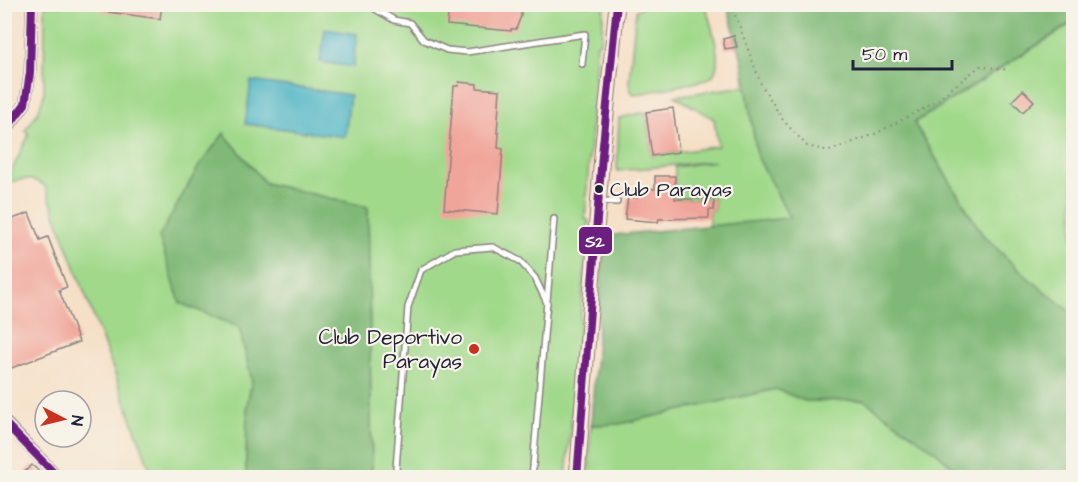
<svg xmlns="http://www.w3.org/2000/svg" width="1078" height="482" viewBox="0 0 1078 482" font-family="'Architects Daughter',sans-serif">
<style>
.green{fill:#a1d98b;stroke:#627e63;stroke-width:1.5}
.forest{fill:#80b977;stroke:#516e59;stroke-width:1.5}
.water{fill:#48b3c5;stroke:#356a80;stroke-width:1.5}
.building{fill:#f1a59a}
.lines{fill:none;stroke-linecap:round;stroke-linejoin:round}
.lane-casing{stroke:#8c8080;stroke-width:8}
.street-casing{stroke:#8c8080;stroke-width:13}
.secondary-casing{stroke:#8c8080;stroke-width:17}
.path{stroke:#8c8080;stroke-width:2;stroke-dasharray:1.5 4.5;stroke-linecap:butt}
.lane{stroke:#fff;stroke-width:5}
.street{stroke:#fff;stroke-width:10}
.secondary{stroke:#fbe5cf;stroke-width:15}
.bus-1-casing{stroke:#f7f3e8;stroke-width:12}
.bus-1{stroke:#6d1f80;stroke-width:8}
.bus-dot{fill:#22223b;stroke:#f7f3e8;stroke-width:2}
.poi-dot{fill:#c8321e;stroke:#f7f3e8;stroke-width:2}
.labels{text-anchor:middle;stroke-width:4.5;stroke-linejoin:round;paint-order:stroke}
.bus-label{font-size:20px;fill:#22223b;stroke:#f7f3e8;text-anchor:start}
.poi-label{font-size:21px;fill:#22223b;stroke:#f7f3e8;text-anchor:end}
.line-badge{stroke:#f7f3e8;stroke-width:2}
.badge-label{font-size:16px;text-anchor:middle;font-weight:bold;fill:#fff}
</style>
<rect width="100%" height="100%" fill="#f7f3e8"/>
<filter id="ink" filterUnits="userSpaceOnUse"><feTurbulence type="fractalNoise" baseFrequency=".0167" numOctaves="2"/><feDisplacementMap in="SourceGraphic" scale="12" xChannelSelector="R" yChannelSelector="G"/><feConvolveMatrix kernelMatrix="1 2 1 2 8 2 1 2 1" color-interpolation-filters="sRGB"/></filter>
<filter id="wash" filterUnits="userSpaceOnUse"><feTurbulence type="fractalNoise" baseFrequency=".008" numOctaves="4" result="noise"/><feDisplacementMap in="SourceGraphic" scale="24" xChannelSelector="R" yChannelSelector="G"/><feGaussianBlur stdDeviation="1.35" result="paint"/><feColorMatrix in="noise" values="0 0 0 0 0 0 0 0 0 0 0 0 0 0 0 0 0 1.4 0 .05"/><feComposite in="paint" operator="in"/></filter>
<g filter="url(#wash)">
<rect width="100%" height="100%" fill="#f5dfc6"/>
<!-- green -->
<g class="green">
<path d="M647,4L702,5L706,7C710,23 726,65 711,77C708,79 705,80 702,81L643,93L634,94L630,91L629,80L636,10Z"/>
<path d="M45,5H604L601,42L597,43L585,218L589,221L566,477H372L368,207L265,183L224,134L180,303L239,327L252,381L247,405L246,477H153L45,186C32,177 22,178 6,183L29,134L25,131L39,110L44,94Z"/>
<path d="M1071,24L1073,26V314L1022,273L982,234L914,123Z"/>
<path d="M746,86L757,156L790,219L709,226V210H714V199H675V167L715,161L617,171L619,118L646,112L652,156L718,146L714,119L675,96Z"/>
<path d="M776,389L805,401L864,400L935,451L964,477L588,478L591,425L619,424Z"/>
</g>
<!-- forest -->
<g class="forest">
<path d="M727,5H1073V26L1070,24L914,123L982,234L1022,273L1073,314V477H964L935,451L864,400L805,401L776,389L619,424L591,425L604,236L790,218L757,156L742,60Z"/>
<path d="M224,133L265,183L368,207L372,477H246L247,405L252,381L239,327L180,303L159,237L199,166Z"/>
</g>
<!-- water -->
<g class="water">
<path d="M325,29L357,34L353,67L320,62Z"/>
<path d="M251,81L350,95L345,137L245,124Z"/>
</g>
<g id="blocks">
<!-- building -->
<g class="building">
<path d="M101,4H162L160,19L101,11Z"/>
<path d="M449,4H521V16L516,29H511V31L447,25Z"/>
<path d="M734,36L737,47L725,49L723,39Z"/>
<path d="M459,82L477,84V88L500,90L497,133H499L498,148L503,149L498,214L444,209L454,86H458Z"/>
<path d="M1023,90L1034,101L1023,112L1012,101Z"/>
<path d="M673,108L679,152L652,156L646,112Z"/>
<path d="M655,176H675V199H714V210H709V218L659,219L658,222L625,219L628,197L637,198V188L655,189Z"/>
<path d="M29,213L40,240L48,237L67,287L59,290L79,342L4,371V222Z"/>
<path d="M32,465L45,477H19Z"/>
</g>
</g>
</g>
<g filter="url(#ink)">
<use href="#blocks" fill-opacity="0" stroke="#8c8080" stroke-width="1.5"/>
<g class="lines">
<defs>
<g id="lane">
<path d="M367,4L394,20L410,23L424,40L447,50L467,52L585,34L582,64"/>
<path d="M601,201L617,202"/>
<path d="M398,478L396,469L408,307L421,270L455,250L493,247L520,261L535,278L547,303"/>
<path d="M532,478L554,219"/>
</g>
<g id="street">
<path d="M4,133L25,104L30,73L32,4"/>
<path d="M4,421L59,478"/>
</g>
<path id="secondary" d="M577,478L602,155L617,4"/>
</defs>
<!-- lane casing -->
<use href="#lane" class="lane-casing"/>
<!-- street casing -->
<use href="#street" class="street-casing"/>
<!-- secondary casing -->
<use href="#secondary" class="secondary-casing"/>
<!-- path -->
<path class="path" d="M731,4L761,84L783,120L807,146L829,151L875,134L932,104L980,66L1009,70"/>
<!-- lane -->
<use href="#lane" class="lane"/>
<!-- street -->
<use href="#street" class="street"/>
<!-- secondary -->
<use href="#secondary" class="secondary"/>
<defs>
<g id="bus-1">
<path d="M4,132L25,104L30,73L32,4"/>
<path d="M4,422L59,478"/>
<path d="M577,478L602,155L617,4"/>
</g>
</defs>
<!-- bus-1 casing -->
<use href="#bus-1" class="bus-1-casing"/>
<!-- bus-1 -->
<use href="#bus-1" class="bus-1"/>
</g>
</g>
<!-- markers -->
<circle class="bus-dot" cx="599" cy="189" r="5"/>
<circle class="poi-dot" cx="474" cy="349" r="6"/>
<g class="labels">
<!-- bus labels -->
<g class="bus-label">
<text x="610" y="196">Club Parayas</text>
</g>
<!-- poi labels -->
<g class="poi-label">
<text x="462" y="344">Club Deportivo<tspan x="462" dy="24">Parayas</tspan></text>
</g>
</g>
<rect class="line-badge" x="578" y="226" width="35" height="29" rx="6" fill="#6d1f80"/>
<g class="badge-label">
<text x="595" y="247">S2</text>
</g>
<!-- margin -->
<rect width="1078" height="482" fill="none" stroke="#f7f3e8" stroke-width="24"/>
<!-- north arrow -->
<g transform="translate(63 419) rotate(97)"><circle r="28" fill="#f7f3e8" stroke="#a29fa3" stroke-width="1.5"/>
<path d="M0-4.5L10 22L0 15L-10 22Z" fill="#c8321e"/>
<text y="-9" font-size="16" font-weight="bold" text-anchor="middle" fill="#22223b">N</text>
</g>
<!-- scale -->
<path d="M853 60v9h99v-9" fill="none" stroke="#22223b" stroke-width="3"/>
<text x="862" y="60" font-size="18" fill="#22223b" stroke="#f7f3e8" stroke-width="4.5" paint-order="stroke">50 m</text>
</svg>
